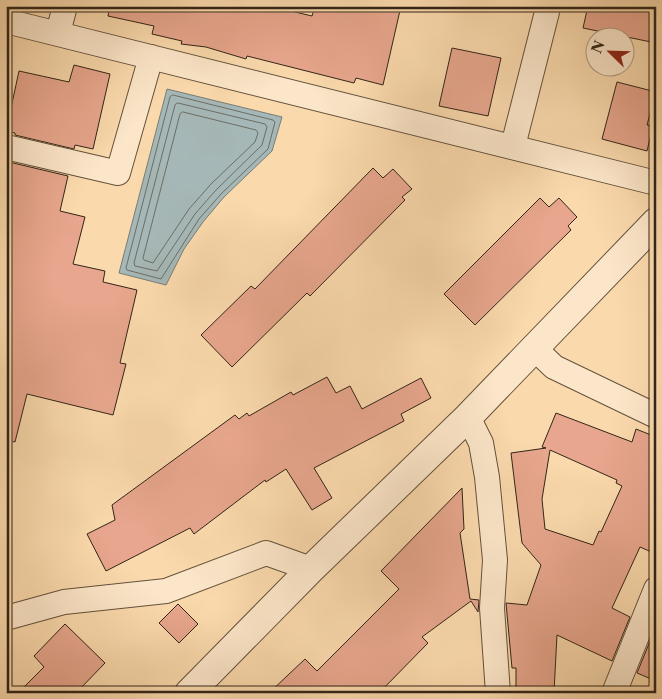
<svg xmlns="http://www.w3.org/2000/svg" width="662" height="699" viewBox="0 0 662 699" font-family="'Libre Caslon Text',serif">
<style>
.water{fill:#a5b7b6;stroke:#777d76}
.lines{fill:none;stroke-linecap:round;stroke-linejoin:round}
.shore{stroke:#6c6e66;stroke-width:1}
.building{fill:#e7a68d;stroke:#322517;fill-rule:evenodd}
.minor-casing{stroke:#64523c;stroke-width:26}
.tertiary-casing{stroke:#64523c;stroke-width:30}
.minor{stroke:#fce6c9;stroke-width:24}
.tertiary{stroke:#fce6c9;stroke-width:28}
</style>
<rect width="100%" height="100%" fill="#fad9ac"/>
<filter id="stains"><feTurbulence type="fractalNoise" baseFrequency=".004" numOctaves="4"/><feColorMatrix values="0 0 0 0 .2 0 0 0 0 .09 0 0 0 0 .02 0 0 0 .5 -.17"/></filter>
<radialGradient id="worn" r=".72"><stop offset=".6" stop-color="#630" stop-opacity="0"/><stop offset="1" stop-color="#630" stop-opacity=".3"/></radialGradient>
<!-- water -->
<path class="water" d="M167,89L282,117L272,151L224,197L203,222L184,249L166,285L119,273Z"/>
<g class="lines">
<!-- shore -->
<g class="shore">
<path d="M173,95L273,120L275,122L268,149L221,194L199,219L161,279L127,270L126,268L170,97Z"/>
<path d="M178,103L265,124L267,127L262,145L216,190L195,214L157,271L135,266L134,263L175,105Z"/>
<path d="M183,112L256,130L258,133L255,142L211,184L189,209L153,263L144,260L143,258L180,114Z"/>
</g>
</g>
<!-- building -->
<g class="building">
<path d="M110,6H270L312,16L315,6H401L383,85L356,78L354,83L247,56L246,59L206,47L181,44L182,41L152,34L154,26L108,16Z"/>
<path d="M588,6H656V43L583,28Z"/>
<path d="M452,48L501,58L488,116L439,106Z"/>
<path d="M74,65L110,74L93,149L75,145L74,149L15,135V133L6,131L19,71L69,82Z"/>
<path d="M617,82L656,92L647,125L653,126L647,151L602,139Z"/>
<path d="M9,162L68,176L60,211L85,217L73,264L105,271L103,282L137,290L120,363L126,364L113,415L27,394L15,442L6,440V172Z"/>
<path d="M373,168L383,178L393,169L412,189L402,197L405,200L310,296L307,293L232,367L201,335L251,286L255,289Z"/>
<path d="M540,198L549,207L559,198L577,217L568,226L571,230L475,325L444,294Z"/>
<path d="M327,377L336,393L350,386L362,409L421,378L431,398L401,414L404,421L314,468L332,498L312,510L286,469L266,482L265,480L194,534L190,528L106,571L87,534L115,520L112,505L235,415L239,419L247,413L249,416L291,392L293,395Z"/>
<path d="M556,413L632,442L636,429L656,437V554L640,547L612,608L630,617L612,661L557,635L554,692H516V668H512L506,603L527,605L541,565L522,543L511,453L546,448L542,447ZM550,450L617,480L616,483L622,486L601,532L599,531L593,545L545,529L542,499Z"/>
<path d="M462,488L464,529L460,533L470,599L479,600L478,612L471,601L422,637L428,643L379,693H269L305,659L317,671L399,589L381,571Z"/>
<path d="M178,604L198,624L179,643L159,623Z"/>
<path d="M65,624L105,663L76,693H18L44,667L34,656Z"/>
<path d="M655,629H656V681L637,673Z"/>
</g>
<g class="lines">
<defs>
<g id="minor">
<path d="M6,21L656,183"/>
<path d="M58,33L65,6"/>
<path d="M513,146L547,12L546,6"/>
<path d="M6,147L118,173L151,57"/>
<path d="M533,347L554,367L656,416"/>
<path d="M468,417L481,443L487,477L495,560L492,608L498,693"/>
<path d="M6,618L64,602L166,591L266,553L311,569"/>
<path d="M614,693L656,589"/>
</g>
<path id="tertiary" d="M189,693L311,569L468,417L656,222"/>
</defs>
<!-- minor casing -->
<use href="#minor" class="minor-casing"/>
<!-- tertiary casing -->
<use href="#tertiary" class="tertiary-casing"/>
<!-- minor -->
<use href="#minor" class="minor"/>
<!-- tertiary -->
<use href="#tertiary" class="tertiary"/>
</g>
<!-- margin -->
<rect width="662" height="699" fill="none" stroke="#fad9ac" stroke-width="25"/>
<rect x="8" y="8" width="647" height="684" fill="none" stroke="#322517" stroke-width="2.5"/>
<rect x="12" y="12" width="637" height="674" fill="none" stroke="#322517"/>
<!-- north arrow -->
<g transform="translate(610 52) rotate(293)"><circle r="24" fill="#fce6c9" stroke="#ab9982"/>
<path d="M0-4L9 19L0 12L-9 19Z" fill="#8f2418"/>
<text y="-8" font-size="14" font-weight="bold" text-anchor="middle" fill="#322517">N</text>
</g>
<rect width="100%" height="100%" filter="url(#stains)"/>
<rect width="100%" height="100%" fill="url(#worn)"/>
</svg>
